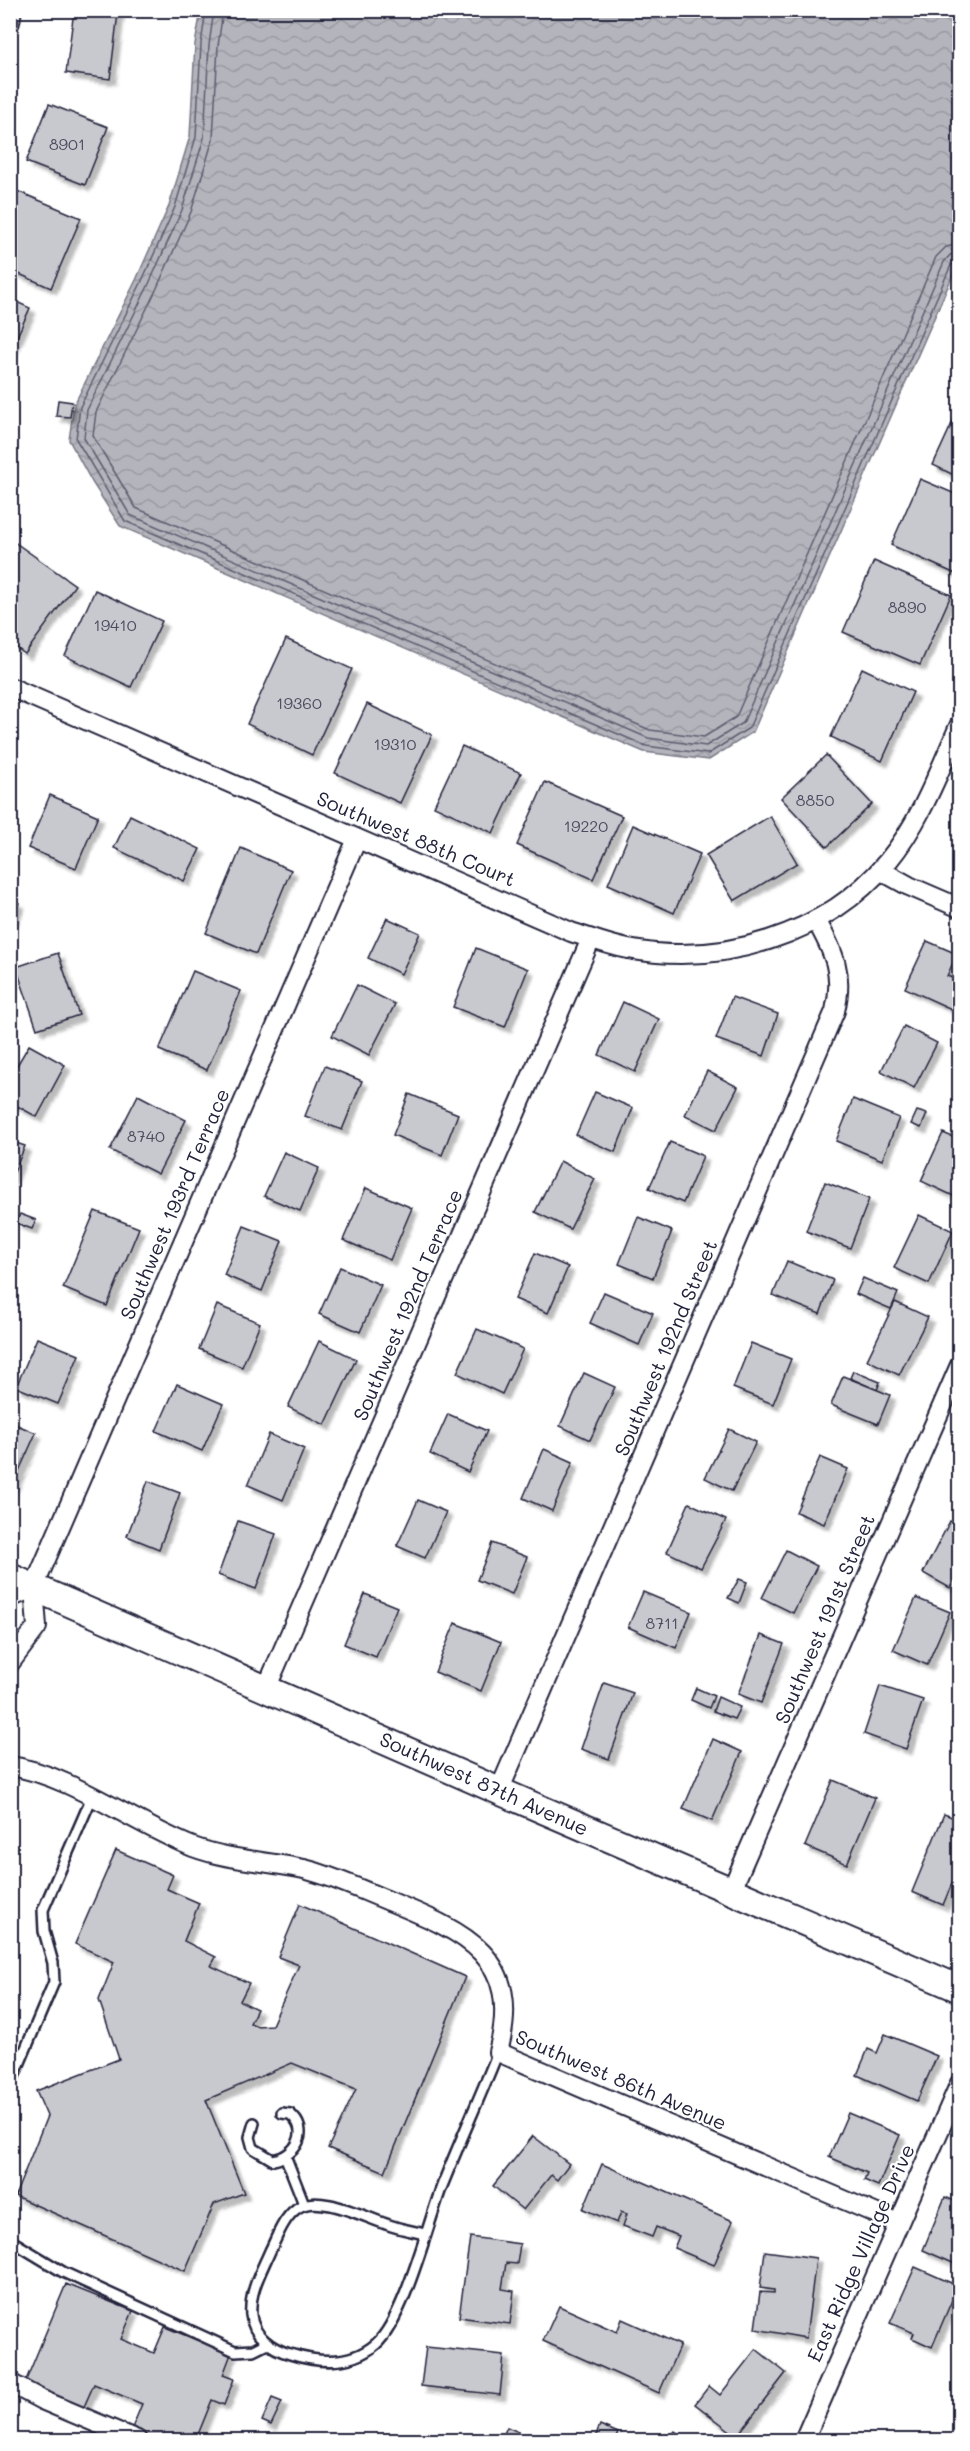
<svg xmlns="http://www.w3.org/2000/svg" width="970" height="2451" viewBox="0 0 970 2451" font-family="Mali,sans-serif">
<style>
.water{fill:url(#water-waves);stroke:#7a7a88;stroke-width:1.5}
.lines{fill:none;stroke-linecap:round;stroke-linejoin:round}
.shore{stroke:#5c5c6f;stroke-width:1.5}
.building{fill:#c8c8cf;stroke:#22223b;stroke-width:1.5;filter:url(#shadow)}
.lane-casing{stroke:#22223b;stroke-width:14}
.street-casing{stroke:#22223b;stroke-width:22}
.secondary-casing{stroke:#22223b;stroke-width:30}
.lane{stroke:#fff;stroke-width:9}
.street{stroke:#fff;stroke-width:18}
.secondary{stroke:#fff;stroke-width:26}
.labels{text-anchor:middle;stroke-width:4.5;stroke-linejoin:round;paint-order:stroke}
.number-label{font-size:16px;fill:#4c4c60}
.street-label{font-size:20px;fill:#22223b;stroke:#fff}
</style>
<defs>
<pattern id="water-waves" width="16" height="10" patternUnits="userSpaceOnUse" patternTransform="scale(1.5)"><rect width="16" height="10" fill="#b4b4bc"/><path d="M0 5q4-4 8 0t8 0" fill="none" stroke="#9a9aa2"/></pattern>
<filter id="shadow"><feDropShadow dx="5.5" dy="5.5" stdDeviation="1.5" flood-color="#0004"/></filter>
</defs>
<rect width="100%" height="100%" fill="#fff"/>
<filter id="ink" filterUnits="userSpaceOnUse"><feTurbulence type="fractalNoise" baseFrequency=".0167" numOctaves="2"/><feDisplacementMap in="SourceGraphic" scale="12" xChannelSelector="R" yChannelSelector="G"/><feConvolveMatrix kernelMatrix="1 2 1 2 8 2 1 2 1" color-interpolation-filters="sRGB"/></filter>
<g filter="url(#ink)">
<!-- water -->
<path class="water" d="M201,11H959V261L753,732L709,760L644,752L120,526L92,482L69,440L74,405L136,280L169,206L190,136L195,44Z"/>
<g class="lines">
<!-- shore -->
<g class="shore">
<path d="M206,10L201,44L196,137L175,207L141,283L80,407L76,439L125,521L646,746L708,754L749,728L951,265L960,261"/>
<path d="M214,10L209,45L204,138L182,210L148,286L87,410L84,438L130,515L648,738L706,746L743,723L944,262L950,255L960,253"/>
<path d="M223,10L218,46L213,139L191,212L156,290L96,412L93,436L136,508L650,730L704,737L736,717L936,257L946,247L960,244"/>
</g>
</g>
<!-- building -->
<g class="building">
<path d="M74,10L118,13L110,79L66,73Z"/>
<path d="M49,104L108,127L85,185L26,162Z"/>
<path d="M17,191L81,218L51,288L10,270V206Z"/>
<path d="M10,299L30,308L10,352Z"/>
<path d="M58,400L72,402L70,417L56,416Z"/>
<path d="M960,406V478L933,465Z"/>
<path d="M920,479L960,496L958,575L891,545Z"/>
<path d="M10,539L75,585L25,654L10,643Z"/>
<path d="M874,561L951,595L920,665L843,632Z"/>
<path d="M95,590L162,621L131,687L65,656Z"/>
<path d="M286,639L352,669L312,755L247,724Z"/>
<path d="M862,668L913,692L882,761L831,737Z"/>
<path d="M367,704L432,735L400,803L335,773Z"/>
<path d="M462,746L521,773L493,833L434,806Z"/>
<path d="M826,755L872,804L827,847L781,798Z"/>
<path d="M545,782L622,816L593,879L517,845Z"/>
<path d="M50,795L98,816L76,868L28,848Z"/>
<path d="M130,815L200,849L184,881L114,848Z"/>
<path d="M770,816L797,863L734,901L706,855Z"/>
<path d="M633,825L700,854L674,913L608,884Z"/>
<path d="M241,848L291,870L256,954L206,933Z"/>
<path d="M10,899L19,903L10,925Z"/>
<path d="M387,918L420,933L401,974L368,958Z"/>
<path d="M927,941L957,954L947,976L960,981L958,1012L905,988Z"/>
<path d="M476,948L528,969L505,1027L453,1007Z"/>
<path d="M58,953L79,1015L37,1029L16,967Z"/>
<path d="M193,971L241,991L207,1070L159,1050Z"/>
<path d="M357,985L395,1004L369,1055L332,1036Z"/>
<path d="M732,997L778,1014L764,1056L716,1039Z"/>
<path d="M623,1002L659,1019L635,1072L599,1055Z"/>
<path d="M904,1026L937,1043L914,1088L881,1071Z"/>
<path d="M29,1045L65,1065L37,1117L10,1102V1077Z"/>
<path d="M325,1066L362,1081L342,1130L305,1116Z"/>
<path d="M707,1071L738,1087L716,1130L685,1115Z"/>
<path d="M595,1092L633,1108L615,1152L576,1135Z"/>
<path d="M409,1094L458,1114L442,1155L393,1135Z"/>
<path d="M138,1095L186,1120L158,1174L110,1150Z"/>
<path d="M853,1099L899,1118L882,1160L836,1141Z"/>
<path d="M917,1111L927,1114L921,1128L911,1124Z"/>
<path d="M943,1133L960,1140L958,1198L921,1181Z"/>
<path d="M10,1141L25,1146L10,1182Z"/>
<path d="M670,1142L703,1156L683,1203L649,1188Z"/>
<path d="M284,1152L319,1168L300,1211L264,1196Z"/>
<path d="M560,1161L595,1179L570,1229L535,1212Z"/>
<path d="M825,1182L869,1199L850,1248L806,1231Z"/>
<path d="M366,1188L412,1208L390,1260L343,1240Z"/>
<path d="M95,1211L139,1228L107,1306L63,1288Z"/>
<path d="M20,1214L36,1220L32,1229L16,1223Z"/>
<path d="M919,1215L953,1231L929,1284L894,1268Z"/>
<path d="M638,1217L672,1231L653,1278L619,1264Z"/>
<path d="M244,1226L282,1241L262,1291L224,1275Z"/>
<path d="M535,1253L568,1267L548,1313L515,1299Z"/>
<path d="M787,1261L833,1280L820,1314L773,1295Z"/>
<path d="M340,1267L381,1285L360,1332L319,1314Z"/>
<path d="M863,1278L898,1293L891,1309L856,1294Z"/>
<path d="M604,1292L653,1313L639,1345L590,1323Z"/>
<path d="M895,1302L928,1317L899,1375L867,1360Z"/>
<path d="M217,1305L260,1323L242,1367L199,1349Z"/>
<path d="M477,1329L523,1349L502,1394L457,1373Z"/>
<path d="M37,1338L79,1355L58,1404L16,1387Z"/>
<path d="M319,1341L356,1359L325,1425L288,1407Z"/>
<path d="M751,1343L791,1359L773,1404L733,1388Z"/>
<path d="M853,1371L880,1382L877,1390L850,1378Z"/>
<path d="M584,1373L615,1387L590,1440L560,1426Z"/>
<path d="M843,1376L890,1395L878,1424L831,1405Z"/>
<path d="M177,1384L223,1404L202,1451L156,1431Z"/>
<path d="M448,1414L487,1431L468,1472L430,1454Z"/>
<path d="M10,1422L36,1433L10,1491Z"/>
<path d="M729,1429L756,1442L732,1491L705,1478Z"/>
<path d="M269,1434L304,1449L283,1500L248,1485Z"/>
<path d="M544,1449L573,1462L552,1511L523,1498Z"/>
<path d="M820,1457L848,1469L824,1524L796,1512Z"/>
<path d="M148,1481L180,1493L159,1549L127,1536Z"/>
<path d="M418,1500L446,1512L425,1558L397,1546Z"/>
<path d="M689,1503L726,1520L701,1568L667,1552Z"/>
<path d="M238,1521L276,1534L256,1589L218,1575Z"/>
<path d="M950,1521L960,1526V1570L950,1588L923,1573Z"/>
<path d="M492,1543L527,1557L512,1594L477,1580Z"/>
<path d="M786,1550L817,1566L793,1613L762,1598Z"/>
<path d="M739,1579L747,1582L739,1603L728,1598Z"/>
<path d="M643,1592L691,1612L676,1648L628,1627Z"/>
<path d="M365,1594L397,1607L376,1657L344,1644Z"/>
<path d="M916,1598L950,1612L927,1665L893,1650Z"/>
<path d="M455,1623L501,1642L481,1691L435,1672Z"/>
<path d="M761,1635L784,1644L761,1703L738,1694Z"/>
<path d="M604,1683L633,1693L609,1759L581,1749Z"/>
<path d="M880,1686L923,1700L906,1749L864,1734Z"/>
<path d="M696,1688L714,1696L709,1708L691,1700Z"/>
<path d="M718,1697L740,1707L734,1719L713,1711Z"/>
<path d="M713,1739L742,1752L712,1821L683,1809Z"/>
<path d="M833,1780L875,1798L847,1864L805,1846Z"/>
<path d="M944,1814L960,1820V1864L943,1905L912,1892Z"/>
<path d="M116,1850L173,1875L167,1889L199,1903L184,1941L216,1957L211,1966L249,1983L240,2001L257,2009L250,2023L257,2026L272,2025L299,1965L278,1957L300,1904L465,1977L385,2172L328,2148L356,2089L292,2063L206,2100L244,2193L214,2204L185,2271L15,2196L47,2116L36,2091L119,2059L99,2000L114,1962L75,1944Z"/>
<path d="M885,2034L937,2056L917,2101L857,2075L868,2049L877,2053Z"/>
<path d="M848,2113L900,2135L878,2186L864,2180L867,2173L829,2157Z"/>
<path d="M533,2136L569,2164L557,2180L551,2175L523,2210L493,2186Z"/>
<path d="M602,2164L733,2221L714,2265L674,2248L679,2236L656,2227L652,2237L623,2226L627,2214L621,2212L617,2223L583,2209Z"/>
<path d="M945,2197L960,2203V2266L923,2250Z"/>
<path d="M470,2237L520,2244L517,2264L506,2263L502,2289L514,2291L510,2324L459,2317Z"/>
<path d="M765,2251L816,2258L806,2338L755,2329L760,2292L774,2293V2290L760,2288Z"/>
<path d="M915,2267L958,2286L932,2347L912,2338L914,2333L890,2323Z"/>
<path d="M66,2284L133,2311L121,2339L154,2353L165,2327L231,2354L223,2375L234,2379L224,2405L212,2400L197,2437L189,2434L186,2440H148L130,2433L142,2404L94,2384L83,2409L24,2385Z"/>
<path d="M559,2306L617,2332L622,2319L680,2345L659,2393L543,2341Z"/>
<path d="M426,2347L504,2355L500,2395L421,2386Z"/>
<path d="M756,2349L786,2373L737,2436L695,2404L709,2386L720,2395Z"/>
<path d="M272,2398L282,2402L271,2425L262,2421Z"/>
<path d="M600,2425L618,2433L615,2440H594Z"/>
<path d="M507,2427L526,2435L524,2440H501Z"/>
<path d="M675,2431L687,2440H667Z"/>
</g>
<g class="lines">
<defs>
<g id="lane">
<path d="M10,2086L54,1982L53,1963L44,1931L43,1910L92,1797"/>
<path d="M254,2123L250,2137L253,2148L273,2160C296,2156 311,2131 290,2114L282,2113"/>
<path d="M286,2158L304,2204"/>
<path d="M425,2234C412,2231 399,2229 386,2224C364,2217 316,2192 296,2209C283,2219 277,2237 270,2251C261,2272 249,2292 251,2315C253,2336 272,2349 290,2354C319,2363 352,2365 376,2344C404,2320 428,2223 442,2186C460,2141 480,2097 498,2052"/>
<path d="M10,2240L63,2272L235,2351L253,2350L267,2343"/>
</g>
<g id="street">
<path d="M10,22L12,10"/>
<path d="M10,687L571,932C590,938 608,945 628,949C721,967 827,935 888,861C921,821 939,771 960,724"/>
<path d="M880,870L909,886L960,908"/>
<path d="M10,1598L34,1587"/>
<path d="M10,1663L37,1627L34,1587L357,839"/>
<path d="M266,1689L591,939"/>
<path d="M10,1766C69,1774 136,1825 193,1847C228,1860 267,1861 304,1869C333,1876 361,1890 389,1901C464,1932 524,1956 498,2052L898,2223"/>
<path d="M499,1791L835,1011C844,974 834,952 816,920"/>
<path d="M731,1891L960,1365"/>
<path d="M10,2383L42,2400L137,2440"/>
<path d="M804,2440L960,2083"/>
</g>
<path id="secondary" d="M10,1577L499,1791L960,1989"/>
</defs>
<!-- lane casing -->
<use href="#lane" class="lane-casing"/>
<!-- street casing -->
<use href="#street" class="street-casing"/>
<!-- secondary casing -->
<use href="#secondary" class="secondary-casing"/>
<!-- lane -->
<use href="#lane" class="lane"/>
<!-- street -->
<use href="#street" class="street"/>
<!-- secondary -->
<use href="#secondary" class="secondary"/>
</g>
</g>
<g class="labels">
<!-- number labels -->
<g class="number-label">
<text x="67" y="150">8901</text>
<text x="907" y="613">8890</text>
<text x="115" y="631">19410</text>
<text x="299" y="709">19360</text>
<text x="395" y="750">19310</text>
<text x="815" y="806">8850</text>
<text x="586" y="832">19220</text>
<text x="146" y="1142">8740</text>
<text x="662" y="1629">8711</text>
</g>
<!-- street labels -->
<g class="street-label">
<text transform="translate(416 839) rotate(23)" y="7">Southwest 88th Court</text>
<text transform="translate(175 1204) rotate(-67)" y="7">Southwest 193rd Terrace</text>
<text transform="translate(408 1305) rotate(-67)" y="7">Southwest 192nd Terrace</text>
<text transform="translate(666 1348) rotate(-67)" y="7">Southwest 192nd Street</text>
<text transform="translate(825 1619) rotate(-67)" y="7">Southwest 191st Street</text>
<text transform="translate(484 1784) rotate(24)" y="7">Southwest 87th Avenue</text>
<text transform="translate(621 2080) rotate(23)" y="7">Southwest 86th Avenue</text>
<text transform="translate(861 2253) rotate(-66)" y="7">East Ridge Village Drive</text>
</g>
</g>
<!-- margin -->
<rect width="970" height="2451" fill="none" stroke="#fff" stroke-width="36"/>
<rect x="18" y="18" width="934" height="2415" fill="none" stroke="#22223b" stroke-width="2" filter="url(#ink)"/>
</svg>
